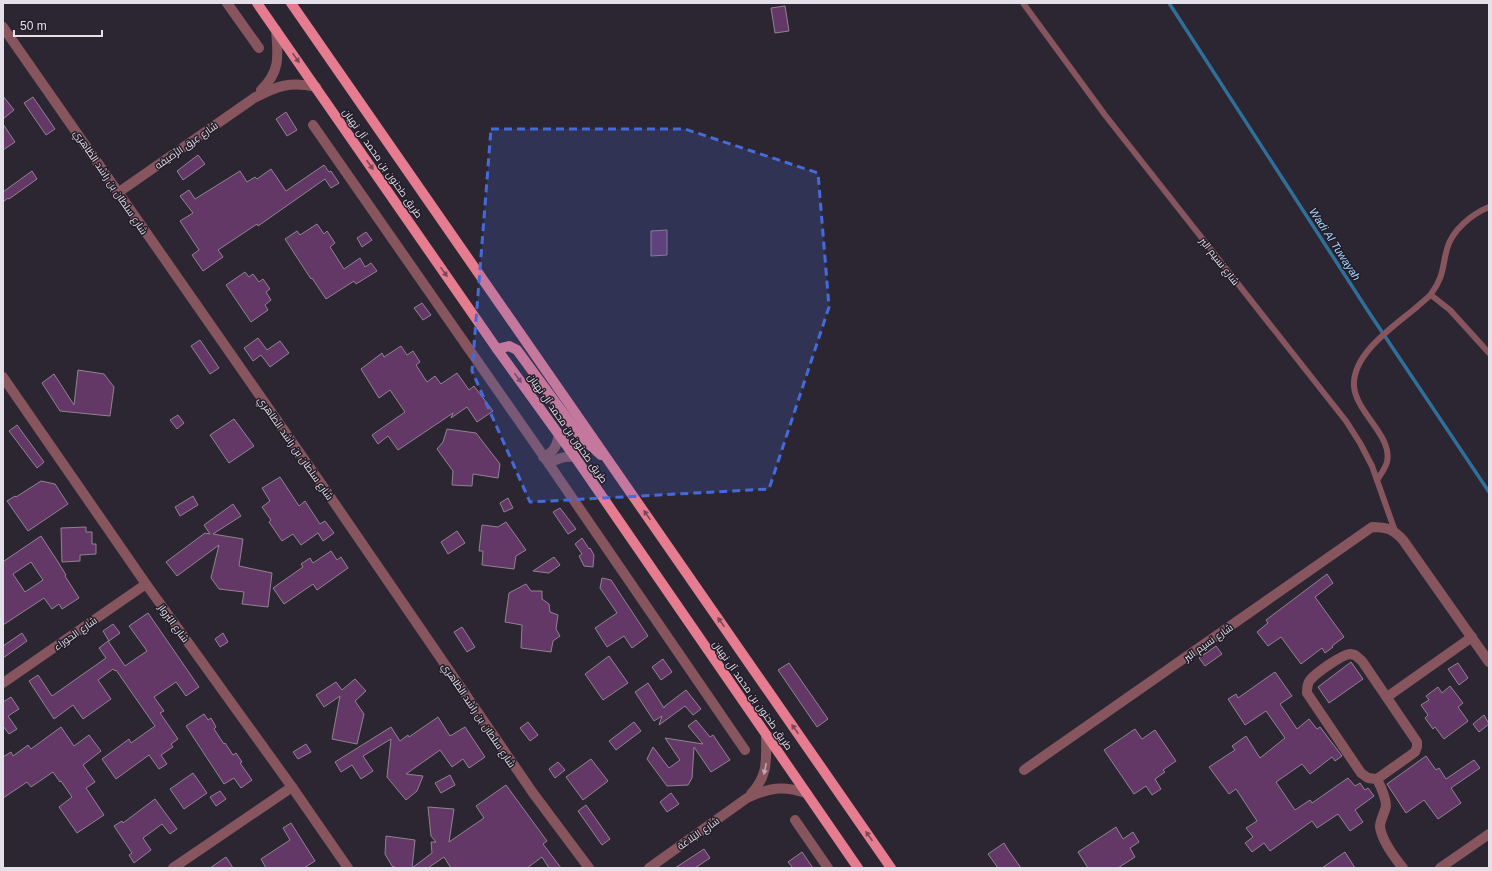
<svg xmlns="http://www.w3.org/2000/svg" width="1492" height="871" viewBox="0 0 1492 871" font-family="Arial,Cairo,sans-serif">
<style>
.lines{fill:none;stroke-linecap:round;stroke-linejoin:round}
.stream{stroke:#306f99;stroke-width:3.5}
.building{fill:#643866;stroke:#908390;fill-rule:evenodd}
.lane{stroke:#87555d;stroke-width:6}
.street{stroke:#87555d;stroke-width:10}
.primary{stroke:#e57c8f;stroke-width:10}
.oneway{fill:#7a4857}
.oneway2{fill:#bfa8b1}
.marked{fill:#456bdb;fill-opacity:0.2;stroke:#456bdb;stroke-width:3;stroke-dasharray:8 5;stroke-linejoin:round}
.labels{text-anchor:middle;stroke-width:3;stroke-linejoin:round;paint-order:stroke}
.street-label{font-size:10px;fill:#e4e0e9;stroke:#221d29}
.water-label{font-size:11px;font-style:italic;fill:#a6d8fd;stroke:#221d29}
</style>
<rect width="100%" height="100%" fill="#2c2633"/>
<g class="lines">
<!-- stream -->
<path class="stream" d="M1169,3L1370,314L1489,492"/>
</g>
<!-- building -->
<g class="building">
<path d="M785,6L789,31L775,33L771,8Z"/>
<path d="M3,96L14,110L3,119Z"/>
<path d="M33,97L55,129L46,135L24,103Z"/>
<path d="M286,112L297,130L287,136L276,119Z"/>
<path d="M3,124L15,142L3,150Z"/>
<path d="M198,155L205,164L183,180L177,171Z"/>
<path d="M324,165L329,172L331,171L339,183L331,188L325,179L258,226L257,224L218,250L223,257L203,271L192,255L199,250L180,221L193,213L180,196L189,190L195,199L240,171L247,182L255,177L257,179L271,169L286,191Z"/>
<path d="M32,171L37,179L9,199L8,198L3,202V192Z"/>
<path d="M317,224L324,234L327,231L335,243L330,247L344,269L360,258L365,267L371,263L377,271L356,284L354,281L326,299L312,278L311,279L285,239L297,231L300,235Z"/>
<path d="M667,230V255L651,256V231Z"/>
<path d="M366,232L372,240L362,247L357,238Z"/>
<path d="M245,272L249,277L253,274L259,282L263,279L270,289L266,292L271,300L265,305L268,310L251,322L226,285Z"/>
<path d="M422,303L431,315L423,320L414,308Z"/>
<path d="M258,338L267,350L280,341L289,353L270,367L261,355L253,361L244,348Z"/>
<path d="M200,340L219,368L210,374L191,346Z"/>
<path d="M401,346L407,355L413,351L420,362L416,365L427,382L435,376L441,384L457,373L469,390L474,386L493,411L477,422L467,407L451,418L453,413L398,450L388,436L378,444L372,435L405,412L390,390L379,398L361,369L382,353L384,357Z"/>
<path d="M78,370L104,374L114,387L110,416L60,411L42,383L54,374L74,405Z"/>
<path d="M178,415L184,423L177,429L170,420Z"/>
<path d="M234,419L254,446L229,463L210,435Z"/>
<path d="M17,425L44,462L37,468L9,431Z"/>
<path d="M447,429L476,433L500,464L498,478L473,474L472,486L452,485L453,471L437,449L443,442Z"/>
<path d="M280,477L299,506L305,501L320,524L325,521L334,533L323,541L318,533L301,545L293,534L282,541L269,522L271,520L262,507L270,501L262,488Z"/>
<path d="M41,481L55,484L68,504L28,531L7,501L15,496L16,497Z"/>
<path d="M193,496L198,505L180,516L175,507Z"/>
<path d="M508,498L513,508L504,512L500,503Z"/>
<path d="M233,504L241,516L213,534L243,539L239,566L272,573L268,607L242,604L244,592L219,589L211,578L219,545L177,576L166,562L205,533L210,534L204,525Z"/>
<path d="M560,508L576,529L568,534L553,512Z"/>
<path d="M506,522L526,550L516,556L514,569L482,565L483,551H479L482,525L498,527Z"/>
<path d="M86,527V532H92V544H96V554L80,555V561L62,562L61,528Z"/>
<path d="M457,531L465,543L448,554L441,542Z"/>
<path d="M41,536L58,562L66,575L65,576L79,598L62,609L59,604L52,609L44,598L3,625V559L4,561ZM31,562L43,580L25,592L13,574Z"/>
<path d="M582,538L589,549L590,548L594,555L593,567L584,566L579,556L582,554L575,544Z"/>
<path d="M331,551L337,560L341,557L348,568L317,590L313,584L284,604L273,588L303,567L301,564L310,558L313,563Z"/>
<path d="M554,557L560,565L549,573L533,571Z"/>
<path d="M1327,574L1333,583L1315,597L1344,637L1332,646L1333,647L1325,653L1322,648L1301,664L1281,637L1268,646L1257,632L1268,623L1266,620Z"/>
<path d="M602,578L611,580L648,636L632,648L624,636L607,647L595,628L617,613L600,588Z"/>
<path d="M526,584L531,591H542V599L549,604L550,612L558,615L556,629L560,636L553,641L551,652L521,648L522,625L505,622L509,593Z"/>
<path d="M148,613L199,687L186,696L176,682L154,697L164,711L160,713L178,739L171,744L173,747L161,755L167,764L159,769L149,755L116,779L102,759L129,739L131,743L155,726L116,670L115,671L113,669L98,680L111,699L83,719L73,705L54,719L29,681L38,675L52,696L106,658L99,648L108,641L125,666L147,651L129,626Z"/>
<path d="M113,624L120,633L109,641L103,631Z"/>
<path d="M462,627L475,647L467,652L454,632Z"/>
<path d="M22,633L27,641L3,658V646Z"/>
<path d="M223,633L228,642L220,647L215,639Z"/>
<path d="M1216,646L1222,654L1205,666L1199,658Z"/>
<path d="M609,656L628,683L603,700L585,674Z"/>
<path d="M663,659L672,672L661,680L652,667Z"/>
<path d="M1351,662L1363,679L1329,703L1318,687Z"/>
<path d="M789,663L828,719L817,727L778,670Z"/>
<path d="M1458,663L1468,678L1459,685L1448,669Z"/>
<path d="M1275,672L1292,696L1280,704L1297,729L1309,719L1317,729L1320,727L1342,756L1335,761L1332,757L1310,774L1302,764L1276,782L1295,810L1310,800L1312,803L1348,778L1355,786L1360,783L1365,790L1368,788L1374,796L1355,810L1363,822L1350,831L1338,814L1317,828L1312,821L1270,851L1264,843L1252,852L1245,843L1253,837L1246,828L1257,821L1236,789L1229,794L1209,767L1235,750L1232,746L1246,736L1260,758L1285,738L1266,711L1245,725L1228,699L1236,694L1238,698Z"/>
<path d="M355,679L366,691L355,701L364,714L357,744L332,739L340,696L324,707L316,695L336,682L342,690Z"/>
<path d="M648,683L664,708L665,706L686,690L701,709L693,715L685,706L659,725L662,716L654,721L635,692Z"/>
<path d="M1450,686L1463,703L1458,707L1468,721L1444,739L1435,727L1433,729L1425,718L1428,715L1421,705L1429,700L1426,696L1438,687L1442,693Z"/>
<path d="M11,697L19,709L8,716L17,729L9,734L3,726V702Z"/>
<path d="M204,714L208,720L211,718L216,727L214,729L224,744L225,743L233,755L236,753L242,762L240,763L252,780L241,788L234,778L224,784L186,726Z"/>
<path d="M1484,715L1489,724L1479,732L1473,724Z"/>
<path d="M438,717L450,736L465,727L485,757L469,768L463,759L452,767L440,750L406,774L423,776L417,791L406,800L387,777L391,739L363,756L373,771L361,779L352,765L341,772L335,762L391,727L400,741L408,735L409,737Z"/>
<path d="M696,720L710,737L713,735L730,760L711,772L694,747L692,778L688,785L667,786L647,759L653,747L669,768L680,760L665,738L703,744L688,726Z"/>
<path d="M528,722L538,735L530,741L520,728Z"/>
<path d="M634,722L641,731L616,750L609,741Z"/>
<path d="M61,727L74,746L89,735L101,751L83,765L95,782L86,788L104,815L77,833L59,807L72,797L61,781L60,782L53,772L31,787L27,782L3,798V757L11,752L13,756L28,745L31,749Z"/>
<path d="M1135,729L1142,739L1155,730L1176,761L1163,770L1165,772L1155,779L1161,789L1152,795L1146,786L1134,794L1104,750Z"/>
<path d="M306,744L311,752L298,759L293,752Z"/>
<path d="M1426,756L1436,770L1439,768L1446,779L1474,760L1480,768L1451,788L1461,803L1438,819L1424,800L1406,813L1387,784Z"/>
<path d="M591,759L608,781L583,800L566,777Z"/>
<path d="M558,762L565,770L555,778L549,769Z"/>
<path d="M193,773L207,793L184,809L170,789Z"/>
<path d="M450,775L455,785L441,793L435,783Z"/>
<path d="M506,785L547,841L543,844L561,868H549L542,857L527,868H451L444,857L428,868H397L392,866L385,854L386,836L415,840L412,868L432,853L431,842H436L431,836L428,807L454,809L449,842L484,818L476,806Z"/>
<path d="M220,791L226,799L216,806L210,797Z"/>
<path d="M671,793L679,804L667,812L660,802Z"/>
<path d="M155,799L177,829L170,834L162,824L143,838L151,850L134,863L129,855L132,853L114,826L122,821L123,823Z"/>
<path d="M586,805L610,839L602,845L578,811Z"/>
<path d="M291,823L315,861L304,868H266L261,859L290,840L283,828Z"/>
<path d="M1116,827L1123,839L1133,832L1139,842L1130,848L1135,857L1118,868H1088L1078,852Z"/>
<path d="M1004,843L1009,851L1021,868H998L988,854Z"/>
<path d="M704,849L710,858L695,868H675Z"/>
<path d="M802,852L813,868H793L788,862Z"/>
<path d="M1345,852L1355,868H1322Z"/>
<path d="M226,857L233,868H210Z"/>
</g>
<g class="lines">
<!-- lane -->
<g class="lane">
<path d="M1023,3L1105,115L1346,421L1360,443L1372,466L1395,531"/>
<path d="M1431,295L1450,310L1489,353"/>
<path d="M1377,480C1381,474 1385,469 1387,462C1393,436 1356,413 1354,386C1352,353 1396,325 1418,306C1422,302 1428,298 1431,294C1444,277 1442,267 1447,249C1452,230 1472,214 1489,207"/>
</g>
<!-- street -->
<g class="street">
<path d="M227,3L259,48"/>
<path d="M3,27L320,482L533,793L589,868"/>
<path d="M261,90C281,71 278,55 276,30"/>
<path d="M313,125L549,464L745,750"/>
<path d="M119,192L254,98C277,86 290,81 316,87"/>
<path d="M3,377L146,584L292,787L348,868"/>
<path d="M543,457C554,452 557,446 559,434"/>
<path d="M549,464C557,458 564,456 575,457"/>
<path d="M1350,654L1355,655L1362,661L1417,742V747L1415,752L1377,779L1368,778L1361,773L1307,693C1307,688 1307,684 1310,680C1316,673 1341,655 1350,654Z"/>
<path d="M3,683L146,584"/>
<path d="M1387,697L1472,637"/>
<path d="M1024,770L1372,527C1387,527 1393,529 1403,540L1489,662"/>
<path d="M1377,779C1381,787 1386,797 1386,806C1385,813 1380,819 1380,827C1382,841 1394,857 1403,868"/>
<path d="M751,794C769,775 766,759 766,735"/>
<path d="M795,820L828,868"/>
<path d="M173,868L292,787"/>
<path d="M649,868L747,798C769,788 782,785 806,793"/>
<path d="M1440,868L1489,834"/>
</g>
<!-- primary -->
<g class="primary">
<path d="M257,3L497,349L575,457L858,868"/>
<path d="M291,3L891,868"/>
<path d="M497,349L509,346L517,350L580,436L601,455"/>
</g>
</g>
<!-- one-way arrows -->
<defs><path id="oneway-solid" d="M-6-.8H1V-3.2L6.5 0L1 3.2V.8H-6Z"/></defs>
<g class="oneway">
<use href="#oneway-solid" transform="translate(296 58) rotate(55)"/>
<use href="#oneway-solid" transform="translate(370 165) rotate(55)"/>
<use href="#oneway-solid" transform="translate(444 272) rotate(55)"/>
<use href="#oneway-solid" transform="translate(518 378) rotate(54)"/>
<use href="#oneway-solid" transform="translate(647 515) rotate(-125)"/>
<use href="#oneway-solid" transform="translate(721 622) rotate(-125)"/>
<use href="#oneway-solid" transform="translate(795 729) rotate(-125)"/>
<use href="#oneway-solid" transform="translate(869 836) rotate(-125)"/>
</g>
<use class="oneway2" href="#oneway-solid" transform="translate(765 769) rotate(102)"/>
<!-- marked area -->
<path class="marked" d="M491,129H685L818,173L829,307L769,489L530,502L472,371Z"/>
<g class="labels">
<!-- street labels -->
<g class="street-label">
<text transform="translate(186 145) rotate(-35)" y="4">شارع عِرق الرِّصَيفه</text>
<text transform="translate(383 163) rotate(55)" y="4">طريق طحنون بن محمد آل نهيان</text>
<text transform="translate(111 182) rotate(56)" y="4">شارع سلطان بن راشد الظاهري</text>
<text transform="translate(1220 261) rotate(52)" y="4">شارع نسيم البر</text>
<text transform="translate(568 428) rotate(55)" y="4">طريق طحنون بن محمد آل نهيان</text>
<text transform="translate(296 448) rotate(55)" y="4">شارع سلطان بن راشد الظاهري</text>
<text transform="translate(174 623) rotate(54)" y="4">شارع البُرواز</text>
<text transform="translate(75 633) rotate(-35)" y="4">شارع الحوراء</text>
<text transform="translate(1208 642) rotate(-35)" y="4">شارع نسيم البر</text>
<text transform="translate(753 695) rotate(55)" y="4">طريق طحنون بن محمد آل نهيان</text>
<text transform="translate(479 715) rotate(56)" y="4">شارع سلطان بن راشد الظاهري</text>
<text transform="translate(698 833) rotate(-35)" y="4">شارع البَلاغة</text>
</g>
<!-- water labels -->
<g class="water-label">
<text transform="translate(1335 244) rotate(57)" y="4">Wadi Al Tuwayah</text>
</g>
</g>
<!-- border -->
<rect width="1492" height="871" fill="none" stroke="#e4e0e9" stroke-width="8"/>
<!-- scale -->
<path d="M14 30v6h88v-6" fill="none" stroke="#e4e0e9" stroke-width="2"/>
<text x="20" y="30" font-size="12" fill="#e4e0e9" stroke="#221d29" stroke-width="3" paint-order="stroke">50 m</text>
</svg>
